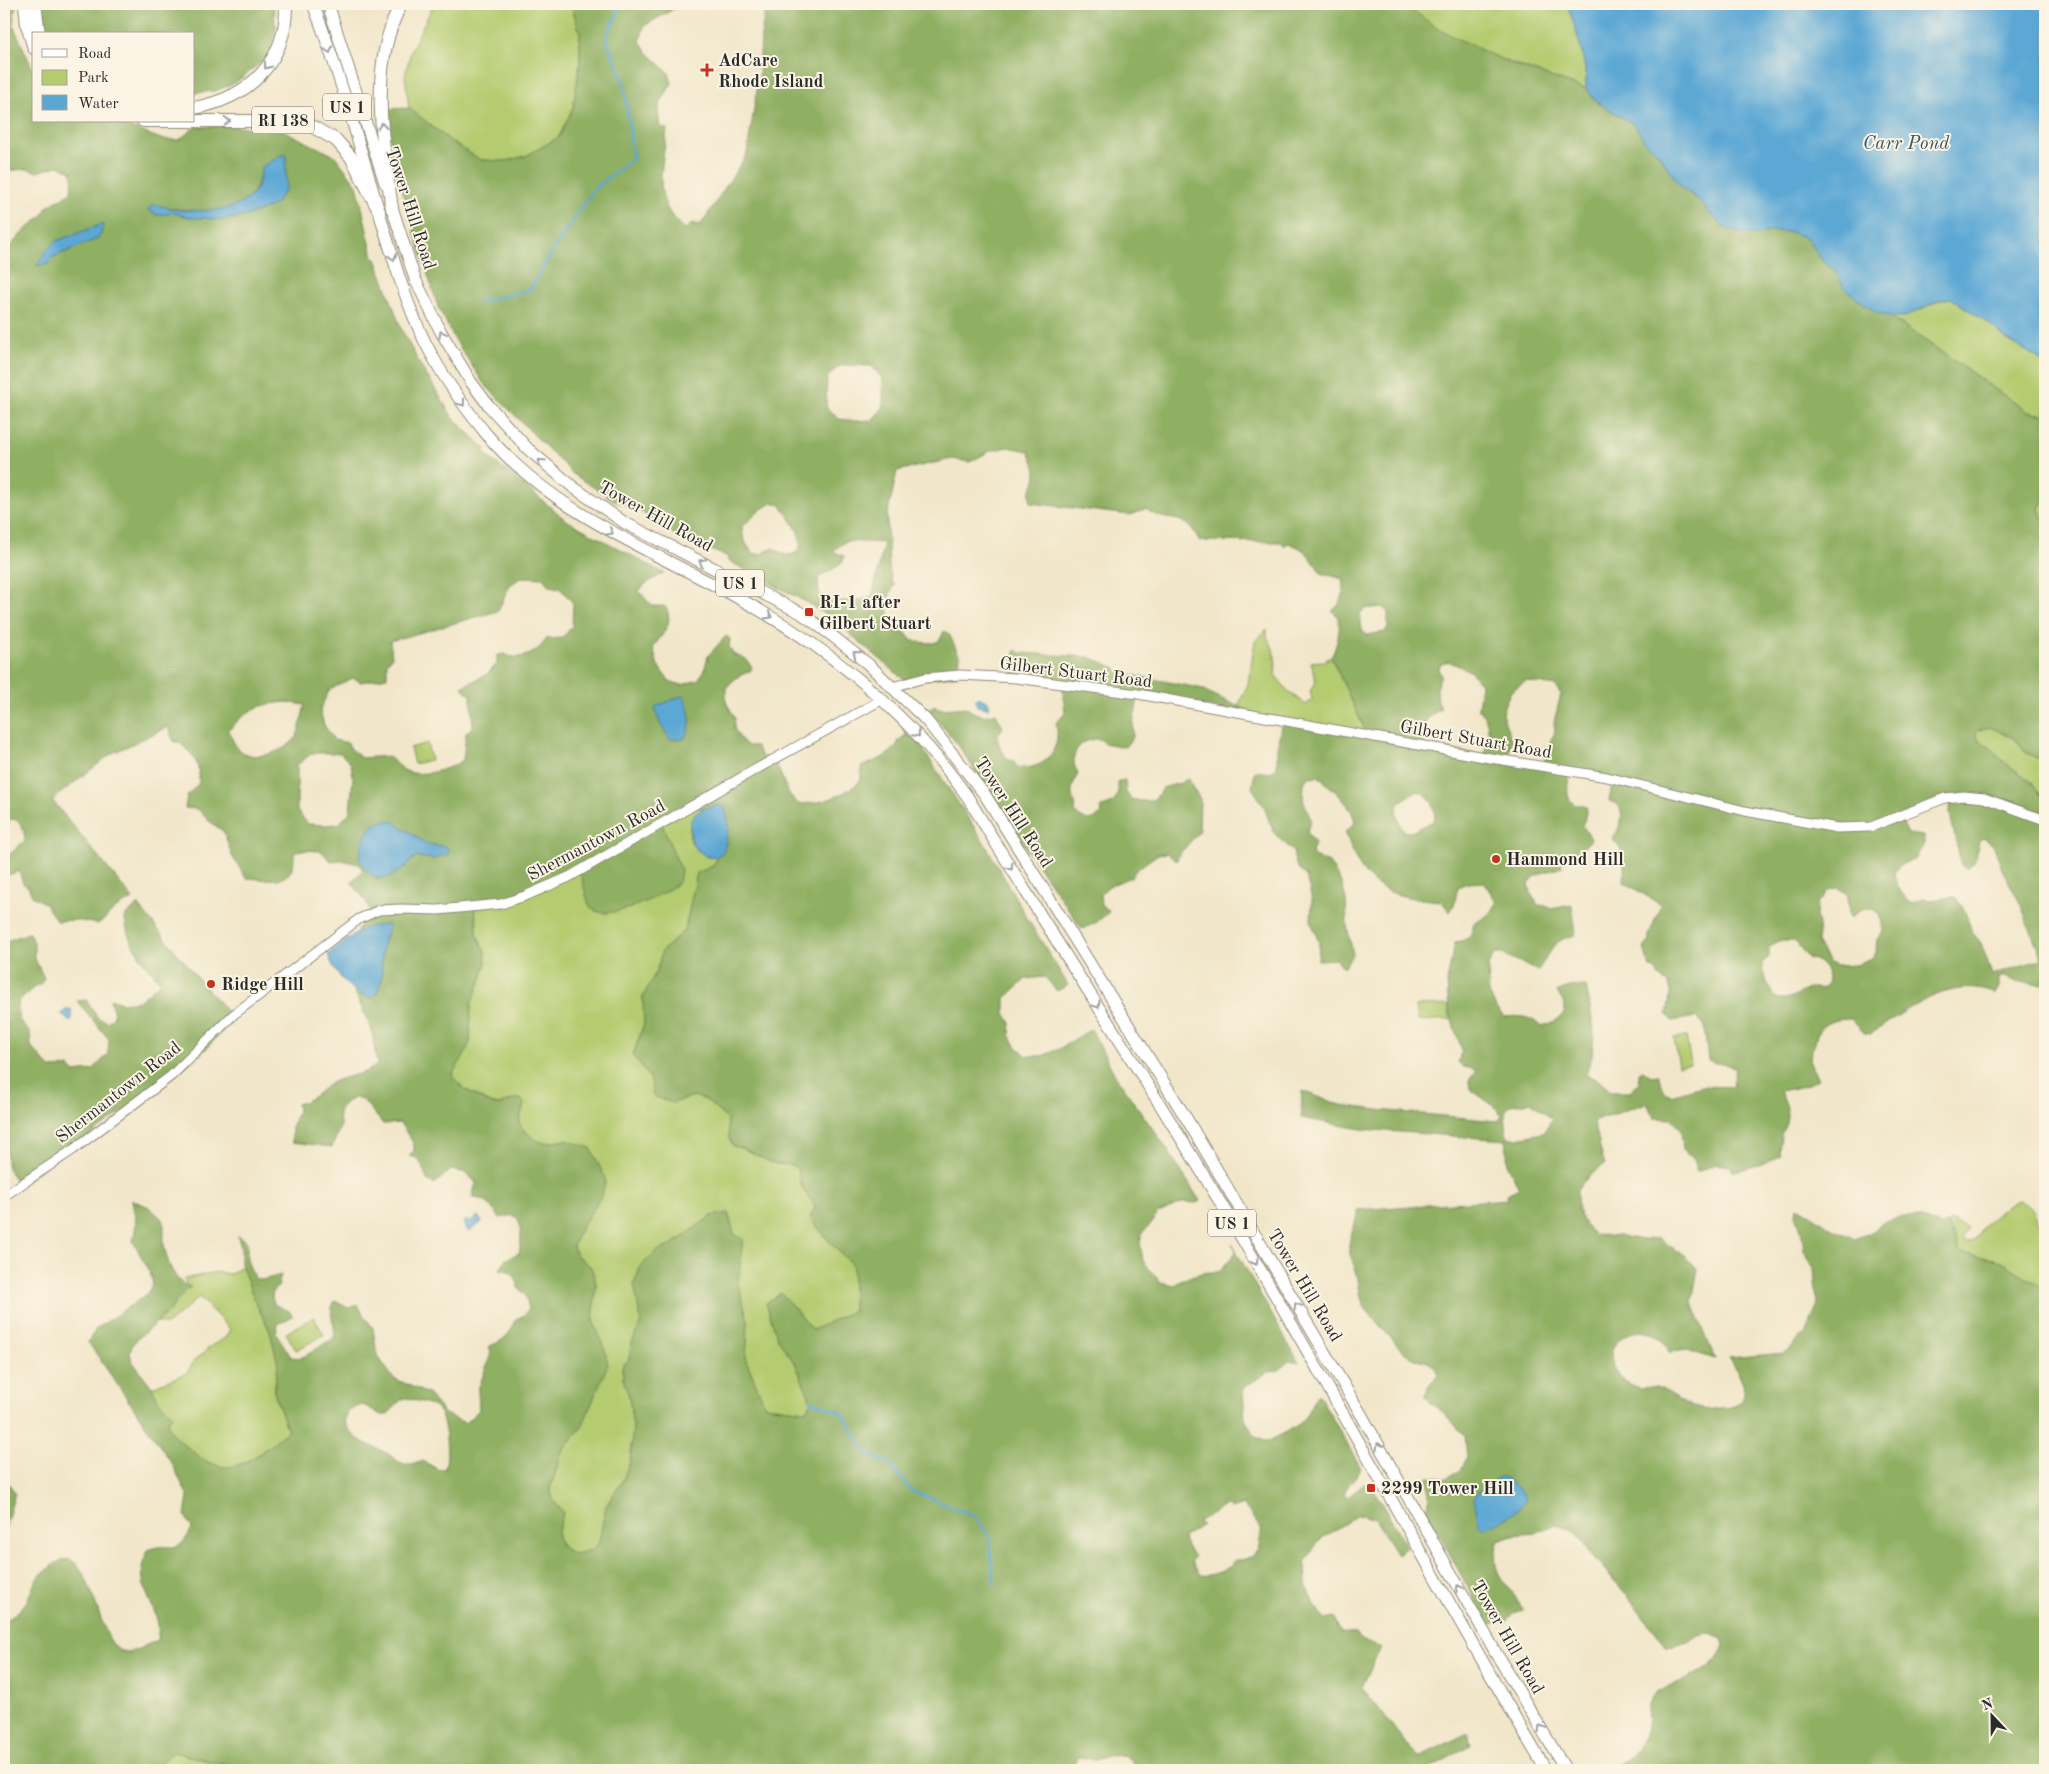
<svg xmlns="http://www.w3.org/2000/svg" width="2049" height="1774" viewBox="0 0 2049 1774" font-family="'Old Standard TT',serif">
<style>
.green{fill:#b4cb70;stroke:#707b4e}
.forest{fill:#8faf62;stroke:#5d6d46;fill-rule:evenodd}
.water{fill:#5ba7d4;stroke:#436980}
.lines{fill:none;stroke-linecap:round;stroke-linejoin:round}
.stream{stroke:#5ba7d4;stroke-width:2.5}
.tertiary-casing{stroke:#8e887a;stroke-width:11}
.trunk-casing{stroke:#8e887a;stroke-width:13}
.motorway-casing{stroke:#8e887a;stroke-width:14}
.tertiary{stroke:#fff;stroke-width:9}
.trunk{stroke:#fff;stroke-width:11}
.motorway{stroke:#fff;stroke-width:12}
.oneway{stroke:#a0a0a0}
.poi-dot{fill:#c8321e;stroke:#fcf5e5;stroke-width:2}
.labels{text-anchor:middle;stroke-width:4;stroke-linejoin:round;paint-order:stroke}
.shield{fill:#fcf5e5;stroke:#6a6863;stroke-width:1}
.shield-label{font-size:16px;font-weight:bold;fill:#2b2b2b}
.poi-label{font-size:18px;font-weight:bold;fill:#2b2b2b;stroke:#fcf5e5;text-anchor:start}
.street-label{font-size:18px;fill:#2b2b2b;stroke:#fcf5e5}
.water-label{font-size:19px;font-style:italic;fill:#3c5666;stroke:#fcf5e5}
</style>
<rect width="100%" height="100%" fill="#fcf5e5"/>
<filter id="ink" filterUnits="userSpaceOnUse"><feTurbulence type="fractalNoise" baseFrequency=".02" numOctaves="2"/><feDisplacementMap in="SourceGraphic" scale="10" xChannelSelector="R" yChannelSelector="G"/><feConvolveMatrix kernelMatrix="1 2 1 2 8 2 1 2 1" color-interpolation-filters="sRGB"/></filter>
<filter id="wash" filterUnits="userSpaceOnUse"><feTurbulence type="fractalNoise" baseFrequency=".0096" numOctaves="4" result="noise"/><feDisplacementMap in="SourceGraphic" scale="20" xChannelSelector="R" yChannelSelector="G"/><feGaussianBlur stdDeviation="1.12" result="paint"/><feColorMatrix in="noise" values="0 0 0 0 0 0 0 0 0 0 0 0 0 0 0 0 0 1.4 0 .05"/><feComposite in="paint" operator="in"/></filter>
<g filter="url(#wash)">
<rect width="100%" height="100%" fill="#f1e6c9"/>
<!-- green -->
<g class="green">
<path d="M434,4H564L572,8L580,32V62L573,108L559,137L526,156L506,161L481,160L453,143L409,108L405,76L411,50Z"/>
<path d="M1408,4H1567C1576,30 1587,61 1586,89C1548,76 1425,37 1408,4Z"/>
<path d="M1951,298L1991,325L2006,339L2036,357L2045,365V415L2028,412L1891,317C1915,317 1929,302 1951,298Z"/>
<path d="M2045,497V530L2039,508Z"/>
<path d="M1267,629V637C1275,648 1277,661 1275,675L1289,692L1306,705L1312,699L1310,691L1316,682L1311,662L1324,661L1331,657L1367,734L1259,717L1238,706L1248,684L1255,641Z"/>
<path d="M1990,727L2015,739L2027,753L2045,762V801L2031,781L2005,763L1991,748L1978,740L1975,731Z"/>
<path d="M427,743L431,760L414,764L410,748Z"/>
<path d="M701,807L703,809L695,814V848L707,857H716V861L713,866L697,873L685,930L662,951L657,970L643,997L644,1024L633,1055L652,1080L676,1102L694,1096L706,1100L728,1119L729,1138L733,1146C750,1149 762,1160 776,1164C783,1165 790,1163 795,1167C802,1172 798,1179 801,1185C805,1194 812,1199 815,1208L810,1217L827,1239L853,1266V1311L813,1330L781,1293L777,1337L796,1365L811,1401L806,1411L765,1406L746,1360L748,1320L738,1284L742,1240L734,1234L728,1213L711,1217L672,1245L655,1252L641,1266L634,1284L642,1322L631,1345L629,1359L622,1367L623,1379L629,1396L633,1427L630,1461L623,1480L606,1506L599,1542L591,1550L574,1554C552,1543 557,1534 563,1513L553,1500L550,1489L563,1449L582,1427L604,1346L593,1321L596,1284L589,1266L576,1255L573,1247L578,1233L601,1196L567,1140L545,1143L535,1140L521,1127L519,1121L524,1105L516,1098L498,1105L490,1103L465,1089L455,1080L453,1072L464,1056L470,1042L471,1005L481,979L486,962L485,951L477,935V922L474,908L580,871C582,876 584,882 585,887C590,903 585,912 608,913L667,837L662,824L686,810Z"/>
<path d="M1454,1005L1455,1019L1418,1021L1416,1006Z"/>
<path d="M1686,1036L1691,1064L1679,1066L1674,1038Z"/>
<path d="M2018,1201C2030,1205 2034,1209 2037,1221L2045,1226V1289L2044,1290L1999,1260L1960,1253L1948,1223L1951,1220L1968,1228L1962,1238L1964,1242L1969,1243L1976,1239C1983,1224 2001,1207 2018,1201Z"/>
<path d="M242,1266L254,1299L270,1331L278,1364L274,1392L288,1431C253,1457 232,1486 191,1450C180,1441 170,1435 167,1421L173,1416L158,1400L152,1387L187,1373L194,1361L211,1346L225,1338L230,1329L199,1297L167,1325L157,1322C169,1312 178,1295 190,1287L187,1286L184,1279L215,1272L231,1274Z"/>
<path d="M314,1317L324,1335L296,1350L286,1333Z"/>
<path d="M174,1752L234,1768V1770H150Z"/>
</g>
<!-- forest -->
<g class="forest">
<path d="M4,4H16L13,25L34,72V121H113L161,139L179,140L195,127L230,126L282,130L335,156L357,185L373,257L376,259L401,328L418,361L453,418L486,449L484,453L566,520L664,573L645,584L639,591L652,606H665C675,622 663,634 653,647L658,666L669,681L682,685L698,680L704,671L708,656L726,636L730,639L729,647L733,654L746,659L752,668L750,671L737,677L726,688V702L735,718L734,728L739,737L748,746H756L765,762L773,760C785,777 782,789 798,804C820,804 845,796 861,780V767C874,761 895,755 899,740L911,731L984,842L1027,918L1068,985L1057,991L1045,977L1026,979L1005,998V1013L1011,1023L1010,1035L1016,1046L1027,1056H1042L1059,1049L1091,1029L1116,1077L1167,1149L1200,1201L1196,1203L1184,1202L1156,1214L1154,1221L1142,1233L1140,1242L1143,1261L1160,1282L1174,1285C1188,1276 1202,1271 1219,1272L1236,1252L1232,1244L1299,1363L1289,1361L1277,1371L1268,1372L1243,1388L1245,1419L1255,1436L1266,1442C1294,1429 1304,1425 1317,1395H1319L1361,1468C1356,1478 1347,1484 1344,1494L1348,1497L1367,1482L1371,1485L1407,1547L1397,1554L1375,1519L1362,1515L1356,1516L1319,1540L1305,1563L1306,1584L1313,1603L1325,1620L1334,1618L1341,1633L1356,1634L1362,1640L1380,1648L1362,1687L1407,1745L1419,1757L1468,1733L1471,1745L1427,1770H1137L1136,1766L1127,1757L1111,1755L1095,1760L1079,1757L1068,1770H234V1767L174,1752L150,1770H4V1623C10,1617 19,1612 24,1605C32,1595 32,1581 43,1573C48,1569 56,1562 62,1560C92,1551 98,1643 121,1651C135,1655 143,1644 156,1642C164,1622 149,1604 144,1585C141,1573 143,1562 147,1550C172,1540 177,1559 192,1528L185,1516L188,1497L173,1465L88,1342L96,1329L146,1295L153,1284L150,1273L133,1241L136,1224L132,1200L149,1207L163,1220C165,1228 163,1236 164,1244C166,1259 174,1284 191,1287L185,1291L168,1312L133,1343L130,1353L132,1361L152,1387L158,1400L173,1416L167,1421C170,1435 180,1441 191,1450C232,1486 253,1457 288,1431L274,1392L278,1364L270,1331L254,1299L241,1264V1248L238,1236L247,1242V1260L254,1278L263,1280L281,1275L278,1287L273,1290L272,1298L275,1305L289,1311L293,1316L278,1324L276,1333L291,1357L300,1358L305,1356L334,1338C337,1323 326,1316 335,1301L348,1308L358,1305L364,1316L373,1328L377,1355L393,1378L428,1394L445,1414L465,1423L479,1410L478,1390L491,1353L489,1346C501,1343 513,1333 515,1320L524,1315L529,1309L525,1294L518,1288C518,1277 511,1270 500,1269L505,1260L519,1253C521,1246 523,1222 516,1217C512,1214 505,1217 500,1218L486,1201L472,1197L476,1183L467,1173L451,1170L434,1184L427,1180C423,1169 422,1157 409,1156L414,1151V1144L400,1123L383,1124L363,1100L356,1097C342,1103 335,1111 341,1125L332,1147L292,1142V1126L298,1111L297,1104C311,1101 317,1093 328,1085C342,1075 362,1077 377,1065L372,1031L353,988L367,997L381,977L383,944L389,926L387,924C375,928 368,928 356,935L359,927L372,917L366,901L351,882L363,871L359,864L341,860L331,861L321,851L301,850L294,853C296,887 269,879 246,878L232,856L224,832L208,820L198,809L185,808L187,796L199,783C200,762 194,756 179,742H174L168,727L111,754L52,800L133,899L116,908L106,918L97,924L76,920L57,921L44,903L32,896L29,888L23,883L19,871L4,877V860L25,840C24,827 18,812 4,823V254L22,233L43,215L47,207L71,192L73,177L70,170L58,166L37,172L27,169L4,171ZM262,167V210L222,220L205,218H193L174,213L157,215L148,210L157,205C181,211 228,216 248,199C257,190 259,179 262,167ZM102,225L97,239L53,257L56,241ZM522,577L543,578L549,586L560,588L573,603L572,627L562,638L546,639C540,652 518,663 505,654L497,655V664L487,674L462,687L471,696L473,726L466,733L463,760C451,769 421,778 406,771C400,768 394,761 388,756L361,758L351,749L348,743L334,740L324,725L320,710L329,690L353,678L361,682L387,677V663L392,657L390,641L498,611L510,585ZM286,702L305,705C302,714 301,727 297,736C289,750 258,761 244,753C235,748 232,739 229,730C250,708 256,705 286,702ZM312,753H340L351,764L353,778L350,812L339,824L325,825L308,824L297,811V765ZM701,807L702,809C691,817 684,835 695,848C695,849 700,851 702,851C707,855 708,858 715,857L716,861L713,866L697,873L685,930L662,951L657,970L643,997L644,1024L633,1055L651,1080L653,1096L672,1103L694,1096L706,1100L727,1119L729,1138L733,1146C751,1149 761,1160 776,1164C783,1165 790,1163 795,1167C801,1172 798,1178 801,1185C805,1194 812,1199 815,1208L810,1217L827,1239L853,1266V1311L813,1330L781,1293L766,1303L777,1337L796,1365L811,1401L806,1411L765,1406L746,1360L748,1320L738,1284L743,1239L734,1234L728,1213L711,1216L672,1245L655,1252L641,1266L634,1284L641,1322L631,1345L629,1359L622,1367L623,1379L629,1396L633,1427L630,1461L623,1480L606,1506L599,1542L591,1550L575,1554L564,1549L560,1544L557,1534L563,1513L553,1500L550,1489L563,1449L582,1427L608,1364L604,1346L593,1321L596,1284L594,1274L590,1266L576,1255L573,1247L578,1233L601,1196L605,1185V1178L591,1148L567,1140L545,1143L535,1140L521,1127L519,1121L524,1104L521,1099C513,1098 507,1104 499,1105C489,1106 460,1088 455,1080C454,1078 454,1075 453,1073L464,1056L470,1042L471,1005L481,979L486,962L485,951L477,935L475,908L549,885L580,872C583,880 587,903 591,908C608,924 664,895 679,882L681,870L662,824L686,810ZM421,841L427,844L447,847L433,859L416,856C405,868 392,879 375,878ZM407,1398C416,1401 430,1403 437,1409C446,1418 449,1456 445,1468L439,1470L423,1461C417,1463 411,1466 404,1464C398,1462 393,1457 388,1454C370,1444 350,1441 344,1419C349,1410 353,1407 363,1405L381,1415H387L402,1399ZM1243,1504L1261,1529C1262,1535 1260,1536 1260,1541C1258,1554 1248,1561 1235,1560C1231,1570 1210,1577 1200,1575L1191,1561L1194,1557L1185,1543L1184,1537L1202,1525L1197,1522L1223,1507L1228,1506L1231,1508Z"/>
<path d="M44,4H270L274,9L275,25L277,26L269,56L235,83L215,91L194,93V34H48L42,25Z"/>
<path d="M564,4H682L644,26L640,41L647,52L669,73L672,83L660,104L658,112L660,126L667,129C664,159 653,191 672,216C677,222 679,226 687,229L692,223L698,225L702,223L747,154L759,76L761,36L766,4H1408L1411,9L1440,30L1477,48L1509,63L1586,89L1597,102L1635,125L1646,143L1658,153L1681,187L1701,202L1708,212L1753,235L1774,231L1791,232L1807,238L1822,260L1836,272L1843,286L1877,313L1891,317L2028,412L2045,415V497L2039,508L2045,530V762L2027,753L2015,739L1990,727L1976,731L1978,740L1991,748L2005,763L2031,781L2045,801V984L2016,982L2006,976L1999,978V987L1995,994C1951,975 1906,1010 1871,1034L1864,1033L1851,1019C1838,1019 1822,1021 1817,1035C1815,1041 1816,1045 1811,1049L1810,1062L1818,1079L1804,1086L1780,1091C1787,1107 1793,1119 1781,1134C1781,1142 1778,1148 1780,1156L1762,1164L1732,1172L1731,1166L1716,1164L1697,1172L1693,1159L1683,1150L1681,1129L1671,1119L1654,1118L1647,1103L1597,1120L1594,1123C1599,1137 1599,1150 1605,1164L1589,1176L1577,1189C1577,1210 1579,1220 1595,1235L1622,1236L1641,1240L1659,1238L1684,1256L1698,1269L1692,1301L1715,1359L1683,1349L1670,1353C1666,1345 1661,1338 1653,1334C1635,1326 1610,1338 1611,1358C1612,1373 1626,1386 1641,1388C1646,1388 1652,1386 1656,1387C1672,1392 1684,1406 1701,1409C1707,1410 1714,1409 1720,1408C1759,1408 1742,1377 1729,1358L1785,1353L1807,1332L1817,1306L1814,1268L1804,1251L1802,1234L1796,1214L1797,1207C1812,1213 1823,1224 1837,1231C1844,1235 1849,1234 1855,1239C1861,1236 1868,1234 1873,1231C1878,1228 1881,1223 1886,1221C1903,1214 1926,1217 1940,1227L1948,1223L1960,1253L1999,1260L2045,1289V1770H1607C1624,1765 1644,1746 1646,1727C1648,1717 1644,1707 1652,1698C1657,1691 1667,1688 1675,1685C1692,1677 1719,1664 1724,1645L1722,1638C1696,1625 1687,1650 1666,1646L1627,1595L1588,1551L1582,1539L1571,1529L1556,1525L1535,1533L1513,1535L1499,1540C1486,1575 1510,1583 1523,1610L1514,1613L1505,1623L1498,1622L1488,1625L1425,1508L1429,1505L1428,1477L1447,1478L1461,1470L1467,1458L1465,1436L1444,1413L1431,1403L1426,1396L1428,1386L1439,1374C1432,1357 1420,1364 1408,1355C1402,1351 1368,1313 1364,1306C1359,1296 1360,1283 1356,1272C1354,1264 1349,1255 1349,1247C1349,1234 1358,1222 1357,1210L1508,1199L1507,1194L1519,1188L1508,1166L1506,1140L1361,1129L1301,1118L1302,1091L1341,1105L1378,1110L1498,1121L1502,1116L1497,1108L1470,1089L1469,1081L1476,1070L1464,1067L1458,1062L1462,1050L1449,1012L1447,981L1455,942C1469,941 1472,935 1474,923C1486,918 1490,914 1497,903L1484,882L1467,883L1458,887L1454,905L1450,912L1441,901C1408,898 1378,896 1359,865C1353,855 1350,843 1345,832L1355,823C1352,803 1332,789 1318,776L1309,777L1304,783L1303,799L1311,820L1307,832L1315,843L1312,852L1314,856L1329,863L1341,882L1346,899L1347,926L1353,954L1344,968L1336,959L1318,960L1319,943L1311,921L1312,900L1306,876L1300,871L1295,863L1293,851L1275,834L1269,821L1264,806L1252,788L1255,771L1269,773L1277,768V747L1282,721L1367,734L1331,657C1336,651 1342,624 1338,617C1337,615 1334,612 1332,611C1342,604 1346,591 1343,579L1321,573C1310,557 1307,549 1288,543L1284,546L1282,542L1199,541C1186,509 1167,526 1146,509L1130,515L1031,503C1028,488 1032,492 1035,480C1038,470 1033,460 1029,451L1008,447L990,451L970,462L952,459L897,471L887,517L889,566L892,583L895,585C885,599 887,610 893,625L906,633L910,639L917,642L934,643L940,640L944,631L949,634L960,657L958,675L907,682L835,621L806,602L727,560L728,557L678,537L637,509L615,501L573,474L484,384L455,340L438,307L397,176L391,150L388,109L409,108L453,143L481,160L506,161L526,156L559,137L573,108L580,62V32L572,8ZM844,365L872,366L883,379V408L872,420L855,421L839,419L826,407L827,378L838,367ZM772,503L780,504C787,515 811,542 795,553C787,558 780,552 773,548L761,554H754C746,546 742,537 742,526C755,517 757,510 772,503ZM846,541L884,543L873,593L869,599L829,602L819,593L818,579C825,571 835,570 843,562L844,556L833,551ZM1382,607L1388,612V627L1385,632L1367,635L1362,630L1360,614L1365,609ZM1448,661L1470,671L1481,684L1478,708C1493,726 1488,735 1484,756L1424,744L1426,720L1441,708C1436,699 1435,686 1441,676L1439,670L1440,665ZM1526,681L1555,686L1561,694L1554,722L1555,732L1546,749L1544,767L1508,758L1512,741L1503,717L1504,706L1511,691ZM1570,772L1613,780L1609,801C1629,806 1621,827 1612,840C1627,848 1624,867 1624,882L1661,905L1649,935L1650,941L1644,948L1650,968L1655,969L1660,978L1669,984L1671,991L1667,1014L1672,1021L1696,1017L1704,1026L1708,1060C1717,1065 1727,1063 1736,1068L1733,1087L1702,1086L1671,1095L1665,1092L1658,1075L1651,1076L1643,1070L1638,1072L1639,1084L1630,1092H1611L1602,1082L1586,1075L1592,1055L1594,1030L1586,986L1569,987L1557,992L1563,1002L1565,1012C1559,1020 1550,1025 1540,1026C1529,1015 1519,1016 1504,1017L1496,1008L1489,993L1488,965L1495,954H1503L1538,971C1550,952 1552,940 1575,935L1576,933L1572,905L1551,909L1547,906L1538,905L1531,894L1529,883C1538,871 1550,872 1562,867L1560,854C1574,853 1583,851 1591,839L1583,826L1587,808L1584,805H1575C1564,797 1568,784 1570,772ZM1417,791C1430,793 1437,809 1434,821L1411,832H1405C1398,823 1396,814 1398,803ZM1951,797L1950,814L1961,865L1967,869C1982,858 1974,851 1980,839L1985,838L1994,846L2002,869L2020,903L2042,959L1992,975L1981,943L1972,932L1964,909L1955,897L1929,900L1924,898L1912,903C1902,897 1895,884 1894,872L1899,866L1915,858C1919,849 1927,847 1923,836L1908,834L1899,816ZM1838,888L1848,894L1849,915L1851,918C1857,910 1873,904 1880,915C1882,919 1882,928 1883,932L1877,939L1876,953L1872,959L1856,965L1836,966L1829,963L1817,942L1819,924L1816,917L1817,903L1824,898C1825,889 1831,889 1838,888ZM1778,941H1795L1809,959C1820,958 1835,978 1824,987C1821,990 1817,988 1813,988C1801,989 1787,1006 1773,996L1762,970V963L1769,957V947ZM1531,1102L1552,1119L1543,1133L1517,1138H1507L1505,1112L1510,1105ZM1499,1477L1521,1507L1493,1524L1476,1493L1486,1488Z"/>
<path d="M1015,650L1021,653L1089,657L1116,668L1117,672L1199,688L1256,715L1139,695L1133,722V737L1125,747L1104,743L1100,739C1079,738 1067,755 1078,774C1075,779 1071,788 1072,795C1073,803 1077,800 1075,812C1082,822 1094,822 1102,813L1101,807C1117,804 1119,796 1118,781L1125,780L1126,792L1131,799C1148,802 1153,805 1162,788L1181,783L1189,778L1192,787L1200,799L1199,832L1181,852L1176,861L1167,853L1158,854L1137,869L1131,877L1109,886L1100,894L1101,905L1110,911L1097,922L1082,929L1024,845L959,746L929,710L933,706L943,709L966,707C975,715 984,718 996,713L1003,728L997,735L999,746L1008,760L1013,761L1017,767C1045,772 1062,749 1056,723L1065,712L1062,684L1012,678Z"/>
<path d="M138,905L205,987L234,1019L203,1052L176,1074L19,1185C16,1180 11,1174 8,1168C5,1156 9,1146 4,1136V945L9,940L29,933L34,943V957L44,978L40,985H37L18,1001L19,1020L30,1033L31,1046L50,1068L69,1067L74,1072L93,1070L108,1054L109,1039L77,1001L86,1000L98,1018L107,1022L112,1019L114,1014L110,999L122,1003L139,1001L161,982C145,964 125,941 125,916Z"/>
<path d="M4,1476L15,1493L4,1532Z"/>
</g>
<!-- water -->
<g class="water">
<path d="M1567,4H2045V365L2036,357L2006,339L1991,325L1951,298L1939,300L1905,317H1891L1877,313L1855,297L1843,286L1836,272L1822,260L1807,238L1791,232L1774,231L1753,235L1736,232L1724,227L1708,212L1701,202L1681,187L1658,153L1646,143L1635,125L1597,102L1586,89C1587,61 1576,30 1567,4Z"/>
<path d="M286,154V189L275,204L262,210L246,216L222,220L205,218H193L174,213L157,215L148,210L152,205C161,204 169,209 178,210C204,211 244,214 257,187C260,181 260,173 262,167L280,156Z"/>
<path d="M103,224L101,234L97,239L53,257L48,264L37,266L44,253L56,241Z"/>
<path d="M684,695C689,713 695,722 684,739H670L660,724L655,707Z"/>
<path d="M978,697L989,702L988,708L977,706L975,700Z"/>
<path d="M718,805L724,806C730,819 728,839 723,852L716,857H707L695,848L691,839L690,822L695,814L703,809Z"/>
<path d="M381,821H393L427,844L447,847L449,849L448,854L433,859L416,856C396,878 374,891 359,858C364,840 364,829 381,821Z"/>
<path d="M387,924L389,926C387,932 384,938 383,945C380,961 386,985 373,998C352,995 335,974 328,955C337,946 360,929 372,926C377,925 382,925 387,924Z"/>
<path d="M67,1009H71L72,1019L70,1022L61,1014Z"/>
<path d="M478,1216L482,1222L469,1232L463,1224L464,1222L468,1220L470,1222Z"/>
<path d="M1499,1477C1512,1479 1519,1489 1526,1499C1518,1514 1500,1522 1484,1528L1479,1525L1474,1498C1478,1491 1493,1483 1499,1477Z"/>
</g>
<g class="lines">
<!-- stream -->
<g class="stream">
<path d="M478,302L530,290L560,239L595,188L633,159L624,83L606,38L620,8L618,4"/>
<path d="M811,1401L841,1412L867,1454L889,1463L912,1491L973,1515L989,1535L994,1584"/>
</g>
</g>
</g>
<g filter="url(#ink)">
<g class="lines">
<defs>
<g id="tertiary">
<path d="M892,687L925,678L960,675L1016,678L1138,694L1484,757L1607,777L1745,811L1837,828L1871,827L1945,798L1964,796L1984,798L2045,820"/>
<path d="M4,1196L74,1149L143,1097L171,1076L233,1015L359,919L379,910L401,909L438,910L501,904L525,896L569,877L751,772L883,699"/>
</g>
<g id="trunk">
<path d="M313,4C341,76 361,152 383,225C395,265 407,305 425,342C442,376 464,407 488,436C553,512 646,548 731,594C826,645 904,708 967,796C1050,934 1140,1069 1223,1207C1335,1392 1435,1584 1546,1770"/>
<path d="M328,4L385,183"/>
<path d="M390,201L415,279L441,332L471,382L489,406L528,449L573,487L625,523L801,613L830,634L868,664L926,720L985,795L1188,1121L1361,1414L1500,1660L1566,1770"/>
</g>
<g id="motorway">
<path d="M25,4L27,25L34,48"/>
<path d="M35,4L39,34"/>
<path d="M194,108C249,98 287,62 286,4"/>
<path d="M143,121H284L313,127L336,140L351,157L379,211"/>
<path d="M392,209C383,142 368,67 401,4"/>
</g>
</defs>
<!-- tertiary casing -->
<use href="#tertiary" class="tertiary-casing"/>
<!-- trunk casing -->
<use href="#trunk" class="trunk-casing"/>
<!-- motorway casing -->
<use href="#motorway" class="motorway-casing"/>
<!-- tertiary -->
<use href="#tertiary" class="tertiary"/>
<!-- trunk -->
<use href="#trunk" class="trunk"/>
<!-- motorway -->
<use href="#motorway" class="motorway"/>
</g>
<!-- one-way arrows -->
<defs><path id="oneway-chevron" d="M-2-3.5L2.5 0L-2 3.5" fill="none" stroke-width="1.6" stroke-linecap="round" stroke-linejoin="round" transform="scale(1.25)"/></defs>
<g class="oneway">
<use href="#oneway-chevron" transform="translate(329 50) rotate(72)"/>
<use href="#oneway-chevron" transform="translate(267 66) rotate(126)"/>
<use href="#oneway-chevron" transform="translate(227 121) rotate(-2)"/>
<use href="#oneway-chevron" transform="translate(382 126) rotate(-93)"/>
<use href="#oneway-chevron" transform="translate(393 257) rotate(73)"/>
<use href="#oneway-chevron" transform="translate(442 334) rotate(-119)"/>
<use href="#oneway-chevron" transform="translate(462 403) rotate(53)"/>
<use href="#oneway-chevron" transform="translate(541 462) rotate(-137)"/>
<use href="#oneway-chevron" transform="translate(610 532) rotate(29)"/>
<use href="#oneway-chevron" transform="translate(702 562) rotate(-152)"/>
<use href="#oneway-chevron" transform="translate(769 616) rotate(30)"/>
<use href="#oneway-chevron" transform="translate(856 654) rotate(-141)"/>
<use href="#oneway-chevron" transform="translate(917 734) rotate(47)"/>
<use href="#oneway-chevron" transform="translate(1010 867) rotate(58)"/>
<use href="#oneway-chevron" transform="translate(1097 1005) rotate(58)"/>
<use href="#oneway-chevron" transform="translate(1255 1262) rotate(60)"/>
<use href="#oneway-chevron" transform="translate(1297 1306) rotate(-121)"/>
<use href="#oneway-chevron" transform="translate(1379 1446) rotate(-120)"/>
<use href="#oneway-chevron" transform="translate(1459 1588) rotate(-119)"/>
<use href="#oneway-chevron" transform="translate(1541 1728) rotate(-121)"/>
</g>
</g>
<!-- markers -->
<g class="poi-dot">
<path d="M704.5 62.5h5v5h5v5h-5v5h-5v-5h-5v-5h5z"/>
<rect x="804" y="607" width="10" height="10" rx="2.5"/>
<circle cx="1496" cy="859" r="5"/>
<circle cx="211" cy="984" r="5"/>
<rect x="1366" y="1483" width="10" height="10" rx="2.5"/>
</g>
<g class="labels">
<!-- shield labels -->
<g class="shield">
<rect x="323" y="93.5" width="48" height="27" rx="4"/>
<rect x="252" y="106.5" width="62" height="27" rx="4"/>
<rect x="716" y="569.5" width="48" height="27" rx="4"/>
<rect x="1208" y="1209.5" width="48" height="27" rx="4"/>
</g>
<g class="shield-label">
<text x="347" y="113">US 1</text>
<text x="283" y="126">RI 138</text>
<text x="740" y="589">US 1</text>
<text x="1232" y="1229">US 1</text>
</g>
<!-- poi labels -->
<g class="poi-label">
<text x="718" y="66">AdCare<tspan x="718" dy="21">Rhode Island</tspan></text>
<text x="819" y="608">RI-1 after<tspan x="819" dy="21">Gilbert Stuart</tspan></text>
<text x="1506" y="865">Hammond Hill</text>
<text x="221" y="990">Ridge Hill</text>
<text x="1381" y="1494">2299 Tower Hill</text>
</g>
<!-- street labels -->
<g class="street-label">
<text transform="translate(411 208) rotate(72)" y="6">Tower Hill Road</text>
<text transform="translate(656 516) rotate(29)" y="6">Tower Hill Road</text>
<text transform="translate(1076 672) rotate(7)" y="6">Gilbert Stuart Road</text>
<text transform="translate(1476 739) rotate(10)" y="6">Gilbert Stuart Road</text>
<text transform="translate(1014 812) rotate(57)" y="6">Tower Hill Road</text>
<text transform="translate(596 840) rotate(-28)" y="6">Shermantown Road</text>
<text transform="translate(118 1092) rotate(-38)" y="6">Shermantown Road</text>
<text transform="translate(1305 1285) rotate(59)" y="6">Tower Hill Road</text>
<text transform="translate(1508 1637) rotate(60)" y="6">Tower Hill Road</text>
</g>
<!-- water labels -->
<g class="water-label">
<text x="1906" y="149">Carr Pond</text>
</g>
</g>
<!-- margin -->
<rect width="2049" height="1774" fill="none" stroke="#fcf5e5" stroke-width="20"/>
<!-- legend -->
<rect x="32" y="32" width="162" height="90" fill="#fcf5e5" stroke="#a8a49b"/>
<rect x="42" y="49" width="25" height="8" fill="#ffffff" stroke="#a8a49b"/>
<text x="78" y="58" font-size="15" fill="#2b2b2b">Road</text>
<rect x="42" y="70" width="25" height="15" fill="#b4cb70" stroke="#a8a49b"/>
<text x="78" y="82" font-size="15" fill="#2b2b2b">Park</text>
<rect x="42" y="95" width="25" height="15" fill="#5ba7d4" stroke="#a8a49b"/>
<text x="78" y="108" font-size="15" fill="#2b2b2b">Water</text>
<!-- north arrow -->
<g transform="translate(1992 1716) rotate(338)" stroke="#fcf5e5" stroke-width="4" paint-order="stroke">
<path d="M0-4L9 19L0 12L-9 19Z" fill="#2b2b2b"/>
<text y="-8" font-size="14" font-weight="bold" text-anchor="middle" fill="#2b2b2b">N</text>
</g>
</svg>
